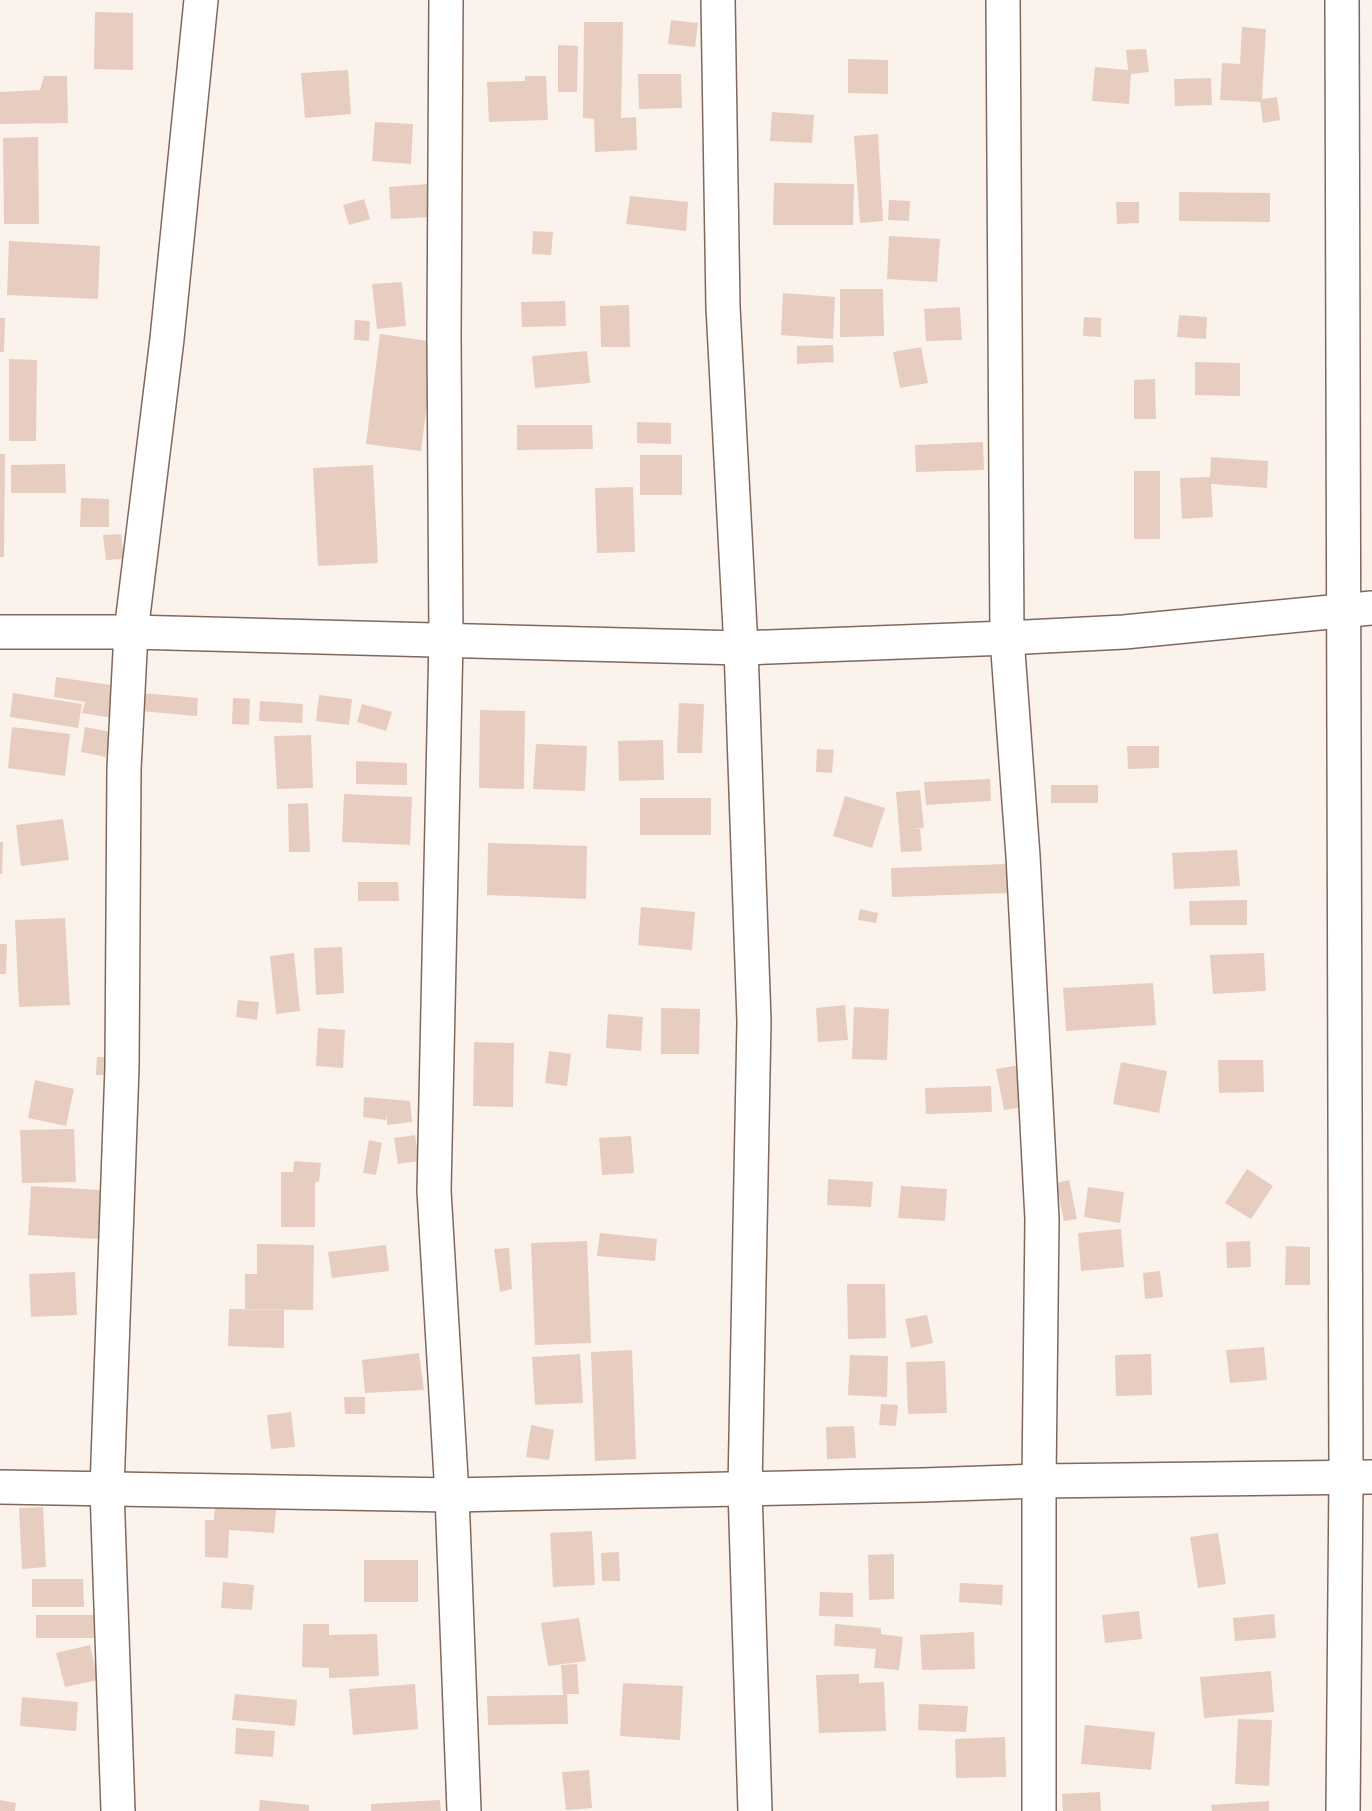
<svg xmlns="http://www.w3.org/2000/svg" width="1372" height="1811" viewBox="0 0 1372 1811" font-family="'Sofia Sans Condensed',sans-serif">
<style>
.building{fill:#e6cdbf}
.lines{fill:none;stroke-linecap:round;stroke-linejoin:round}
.minor-casing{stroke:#7f695d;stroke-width:36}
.minor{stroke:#fff;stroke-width:33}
</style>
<rect width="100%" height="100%" fill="#fcf2ec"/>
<!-- building -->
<g class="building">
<path d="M95,12L133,13V70L94,69Z"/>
<path d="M671,20L698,23L695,47L668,44Z"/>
<path d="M584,22H623L621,118L636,117L637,150L595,152L594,119L583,118Z"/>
<path d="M1242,27L1266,29L1262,99L1277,97L1280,120L1263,123L1260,102L1220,100L1222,63L1240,64Z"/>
<path d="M558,45L578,46L577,92H558Z"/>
<path d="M1146,49L1149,72L1131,74L1129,104L1092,101L1095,67L1128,70L1126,50Z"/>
<path d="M848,59L888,60V94L848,93Z"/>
<path d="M348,70L351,114L305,118L301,73Z"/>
<path d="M638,74H681L682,108L639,109Z"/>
<path d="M44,76H67L68,123L0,124V92L40,90Z"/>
<path d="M525,76H546L548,120L489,122L487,82L525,81Z"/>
<path d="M1211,78L1212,105L1175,106L1174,79Z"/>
<path d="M772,112L814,115L812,143L770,141Z"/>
<path d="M375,122L413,124L411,164L372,161Z"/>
<path d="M878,134L883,221L860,223L854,136Z"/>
<path d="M38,137L39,224H4L3,138Z"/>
<path d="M774,183L854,184L853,225H773Z"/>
<path d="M427,184L429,217L391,219L389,187Z"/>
<path d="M1179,192L1270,193V222L1179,221Z"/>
<path d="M630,196L688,202L686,231L626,224Z"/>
<path d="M364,199L370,219L349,225L343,205Z"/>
<path d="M889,200L910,201L909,221L888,220Z"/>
<path d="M1116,202H1139V223L1117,224Z"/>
<path d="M533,231L553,232L551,255L532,254Z"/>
<path d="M889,236L940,239L937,282L887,279Z"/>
<path d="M9,241L100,246L98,299L7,295Z"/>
<path d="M402,282L406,326L377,329L372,284Z"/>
<path d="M840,289H883L884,336L840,337Z"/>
<path d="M783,293L835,297L833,339L781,335Z"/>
<path d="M565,301L566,326L522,327L521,302Z"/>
<path d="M629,305L630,347H601L600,306Z"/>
<path d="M960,307L962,340L926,341L924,309Z"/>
<path d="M1179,315L1207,317L1206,339L1177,337Z"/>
<path d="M1084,317L1101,318V337L1083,336Z"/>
<path d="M0,318H5L4,352H0Z"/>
<path d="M355,320L370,321L369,341L354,340Z"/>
<path d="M380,334L435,342L421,451L366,444Z"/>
<path d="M833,345L834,362L797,364V346Z"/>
<path d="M921,347L928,383L900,388L893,352Z"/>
<path d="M587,351L590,383L535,388L532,356Z"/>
<path d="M9,359L37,360L36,441H9Z"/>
<path d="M1195,362L1240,363V396L1195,395Z"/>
<path d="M1155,379L1156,419H1134V380Z"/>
<path d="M637,422L671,423V444L637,443Z"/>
<path d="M517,425H592L593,449L517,450Z"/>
<path d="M983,442L984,470L916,472L915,445Z"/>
<path d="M0,454H5L4,557H0Z"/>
<rect x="640" y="455" width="42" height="40"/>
<path d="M1211,457L1268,461L1267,488L1211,484L1213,517L1182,519L1180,478L1210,477Z"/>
<path d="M65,464L66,493H11V465Z"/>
<path d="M373,465L378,563L318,566L313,468Z"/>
<rect x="1134" y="471" width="26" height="68"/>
<path d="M633,487L635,552L597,553L595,488Z"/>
<path d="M81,498L109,499V527H80Z"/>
<path d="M121,534L124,559L106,560L103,535Z"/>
<path d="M56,677L117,686L112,718L82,713L85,702L54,697Z"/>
<path d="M13,693L82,704L78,728L10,717Z"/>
<path d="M142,693L198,698L197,716L140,711Z"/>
<path d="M319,695L352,699L349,725L316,721Z"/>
<path d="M233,698L250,699L249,725L232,724Z"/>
<path d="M260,701L303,704L302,723L259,721Z"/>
<path d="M679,703L704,704L702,753H677Z"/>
<path d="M362,704L392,712L386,731L357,722Z"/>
<path d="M480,710L525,711L524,789L479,788Z"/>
<path d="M12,727L70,734L65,776L8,768Z"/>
<path d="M85,727L111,732L106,757L81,752Z"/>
<path d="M311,735L313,788L277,789L274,736Z"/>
<path d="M663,740L664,780L619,781L618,741Z"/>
<path d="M536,744L587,746L585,791L533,789Z"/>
<path d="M1127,746H1159V768L1128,769Z"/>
<path d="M817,749L834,750L832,773L816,772Z"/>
<path d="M356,761L407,763V785L356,784Z"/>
<path d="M990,779L991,801L926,805L924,782Z"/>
<rect x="1051" y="785" width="47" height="18"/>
<path d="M920,790L924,828L911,829H920L922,851L901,852L896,792Z"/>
<path d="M344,794L412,797L410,845L342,842Z"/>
<path d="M845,796L885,808L872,848L833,836Z"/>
<rect x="640" y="798" width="71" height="37"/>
<path d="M308,803L310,852H289L288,804Z"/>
<path d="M63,819L69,860L21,866L16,825Z"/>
<path d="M0,842H3L2,874H0Z"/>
<path d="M488,843L587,846L586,899L487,895Z"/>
<path d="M1237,850L1240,886L1174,889L1172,853Z"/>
<path d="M1007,864L1008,893L892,897L891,868Z"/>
<path d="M358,882H398L399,901H358Z"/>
<path d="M1247,900V925H1190L1189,901Z"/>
<path d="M641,907L695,912L692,950L638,945Z"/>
<path d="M860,909L878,913L876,923L858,920Z"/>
<path d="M65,918L70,1005L19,1007L15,920Z"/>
<path d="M0,944H7L6,974H0Z"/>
<path d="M342,947L344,993L316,995L314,948Z"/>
<path d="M294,953L300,1011L276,1014L270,956Z"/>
<path d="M1264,953L1266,991L1213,994L1210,955Z"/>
<path d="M1153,983L1156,1025L1066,1031L1063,988Z"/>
<path d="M238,1000L259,1002L257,1020L236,1017Z"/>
<path d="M845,1005L848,1040L818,1042L816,1008Z"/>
<path d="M854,1007L889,1009L887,1060L852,1059Z"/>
<path d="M661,1008L700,1009L699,1054H661Z"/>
<path d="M608,1014L643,1017L641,1051L606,1048Z"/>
<path d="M318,1028L345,1030L343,1068L316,1066Z"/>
<path d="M474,1042L514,1043L513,1107L473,1106Z"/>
<path d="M549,1051L571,1054L567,1086L545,1083Z"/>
<path d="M97,1057H113L112,1075H96Z"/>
<path d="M1218,1060H1263L1264,1092L1219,1093Z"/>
<path d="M1121,1062L1167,1071L1159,1113L1113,1104Z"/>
<path d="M1020,1065L1028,1106L1004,1110L996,1069Z"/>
<path d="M35,1080L74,1089L66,1126L28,1118Z"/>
<path d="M991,1086L992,1112L926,1114L925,1088Z"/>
<path d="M364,1097L410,1101L412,1122L387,1125V1113L386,1120L363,1117Z"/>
<path d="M74,1129L76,1182L22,1183L20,1130Z"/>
<path d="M415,1135L419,1161L398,1164L394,1138Z"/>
<path d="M631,1136L634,1173L602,1175L599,1138Z"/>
<path d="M369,1140L382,1143L376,1175L363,1173Z"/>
<path d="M294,1161L321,1163L319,1182H315V1227H281V1172H293Z"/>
<path d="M1247,1169L1273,1186L1251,1219L1225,1203Z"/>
<path d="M828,1179L873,1182L871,1207L827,1205Z"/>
<path d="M1069,1180L1077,1219L1064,1221L1056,1183Z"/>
<path d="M31,1186L100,1190L98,1239L28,1235Z"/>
<path d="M901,1186L947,1189L945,1221L898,1218Z"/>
<path d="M1088,1187L1124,1192L1120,1223L1084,1217Z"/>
<path d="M1121,1229L1124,1267L1081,1271L1078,1233Z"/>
<path d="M600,1233L657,1239L655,1261L597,1256Z"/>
<path d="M587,1241L591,1343L535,1345L531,1243Z"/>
<path d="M1250,1241L1251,1267L1227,1268L1226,1242Z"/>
<path d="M257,1244L314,1245L313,1310L245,1309V1274H257Z"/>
<path d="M386,1245L389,1271L332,1278L328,1252Z"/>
<path d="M1286,1246L1310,1247V1285H1285Z"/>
<path d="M509,1248L512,1289L500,1292L494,1249Z"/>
<path d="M1160,1271L1163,1297L1145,1299L1143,1273Z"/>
<path d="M75,1272L77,1315L31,1317L29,1274Z"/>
<path d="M847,1284H885L886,1338L848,1339Z"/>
<path d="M229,1309L284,1310V1348L228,1346Z"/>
<path d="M927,1315L933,1343L911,1348L905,1319Z"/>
<path d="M1264,1347L1267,1380L1230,1383L1226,1350Z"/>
<path d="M632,1350L636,1459L595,1461L591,1352Z"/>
<path d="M419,1353L424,1390L365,1393L362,1360Z"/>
<path d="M580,1354L583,1403L535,1405L532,1357Z"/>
<path d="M1151,1354L1152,1395L1116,1396L1115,1355Z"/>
<path d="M850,1355L888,1356L887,1397L848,1395Z"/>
<path d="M945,1361L947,1413L908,1414L906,1362Z"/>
<path d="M344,1397H365V1414H345Z"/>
<path d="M881,1404L898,1405L896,1426L879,1425Z"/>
<path d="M291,1412L295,1447L271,1449L267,1415Z"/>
<path d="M531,1425L554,1430L549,1460L526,1457Z"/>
<path d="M854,1426L856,1458L827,1459L826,1427Z"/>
<path d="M43,1507L46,1567L22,1569L19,1508Z"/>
<path d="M215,1507L276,1510L274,1533L229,1530L228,1558L205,1557V1520H214Z"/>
<path d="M592,1531L595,1585L553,1587L550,1533Z"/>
<path d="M1218,1533L1226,1584L1198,1588L1190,1537Z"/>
<path d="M619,1552L620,1581H602L601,1553Z"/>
<path d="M894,1554V1599L869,1600L868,1555Z"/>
<rect x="364" y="1560" width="54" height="42"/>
<path d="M32,1579H83L84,1607H32Z"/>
<path d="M223,1582L254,1585L252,1610L221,1608Z"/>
<path d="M960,1583L1003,1585L1002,1605L959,1602Z"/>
<path d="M820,1592L853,1593V1617L819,1616Z"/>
<path d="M1139,1611L1142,1639L1105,1643L1102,1615Z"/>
<path d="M1274,1614L1276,1638L1235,1641L1233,1618Z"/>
<rect x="36" y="1615" width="64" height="23"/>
<path d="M579,1618L586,1661L548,1666L541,1623Z"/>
<path d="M303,1624H329V1635L377,1634L379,1676L329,1678V1668L302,1667Z"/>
<path d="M835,1624L881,1628V1634L903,1637L899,1670L874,1668L876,1649L834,1646Z"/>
<path d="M974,1632L975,1669L922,1670L920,1635Z"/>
<path d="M90,1645L98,1680L65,1687L56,1653Z"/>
<path d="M577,1664L579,1694H567L568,1724L488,1725L487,1696L563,1695L561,1665Z"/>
<path d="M1271,1671L1274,1712L1204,1718L1200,1677Z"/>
<path d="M859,1674V1683L884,1682L886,1731L819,1733L816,1675Z"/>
<path d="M623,1683L683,1686L680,1740L620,1736Z"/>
<path d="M415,1684L418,1729L353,1735L349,1689Z"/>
<path d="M235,1694L297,1700L295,1726L232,1720Z"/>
<path d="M22,1697L78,1702L76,1731L20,1726Z"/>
<path d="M919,1704L968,1706L966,1732L918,1730Z"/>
<path d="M1238,1719L1272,1720L1269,1786L1235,1784Z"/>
<path d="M1085,1725L1155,1732L1151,1770L1081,1764Z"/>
<path d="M236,1728L275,1731L273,1757L235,1754Z"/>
<path d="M1005,1737L1006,1777L956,1778L955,1739Z"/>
<path d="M589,1770L592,1808L566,1810L562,1772Z"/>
<path d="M1100,1792L1101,1811H1063L1062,1794Z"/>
<path d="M0,1800L16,1803L15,1811H0Z"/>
<path d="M260,1800L309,1805V1811H259Z"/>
<path d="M440,1800L441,1811H371V1804Z"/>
<path d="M1269,1801V1811H1212L1211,1805Z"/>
</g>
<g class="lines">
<defs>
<g id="minor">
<path d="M446,0L444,335L446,639L434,1191L452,1495L464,1811"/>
<path d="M718,0L723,307L741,648L754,1021L745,1489L755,1811"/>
<path d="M1003,0L1007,638L1023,856L1042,1219L1039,1481V1811"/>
<path d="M1342,0L1346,1478L1343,1811"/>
<path d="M0,632H131L741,648L1007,638L1124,632L1372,608"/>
<path d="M0,1487L452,1495L923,1485L1039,1481L1372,1477"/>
<path d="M118,1811L107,1489L122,1067L124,769L131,632L167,339L201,0"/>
</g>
</defs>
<!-- minor casing -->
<use href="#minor" class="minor-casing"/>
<!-- minor -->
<use href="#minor" class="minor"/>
</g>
</svg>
